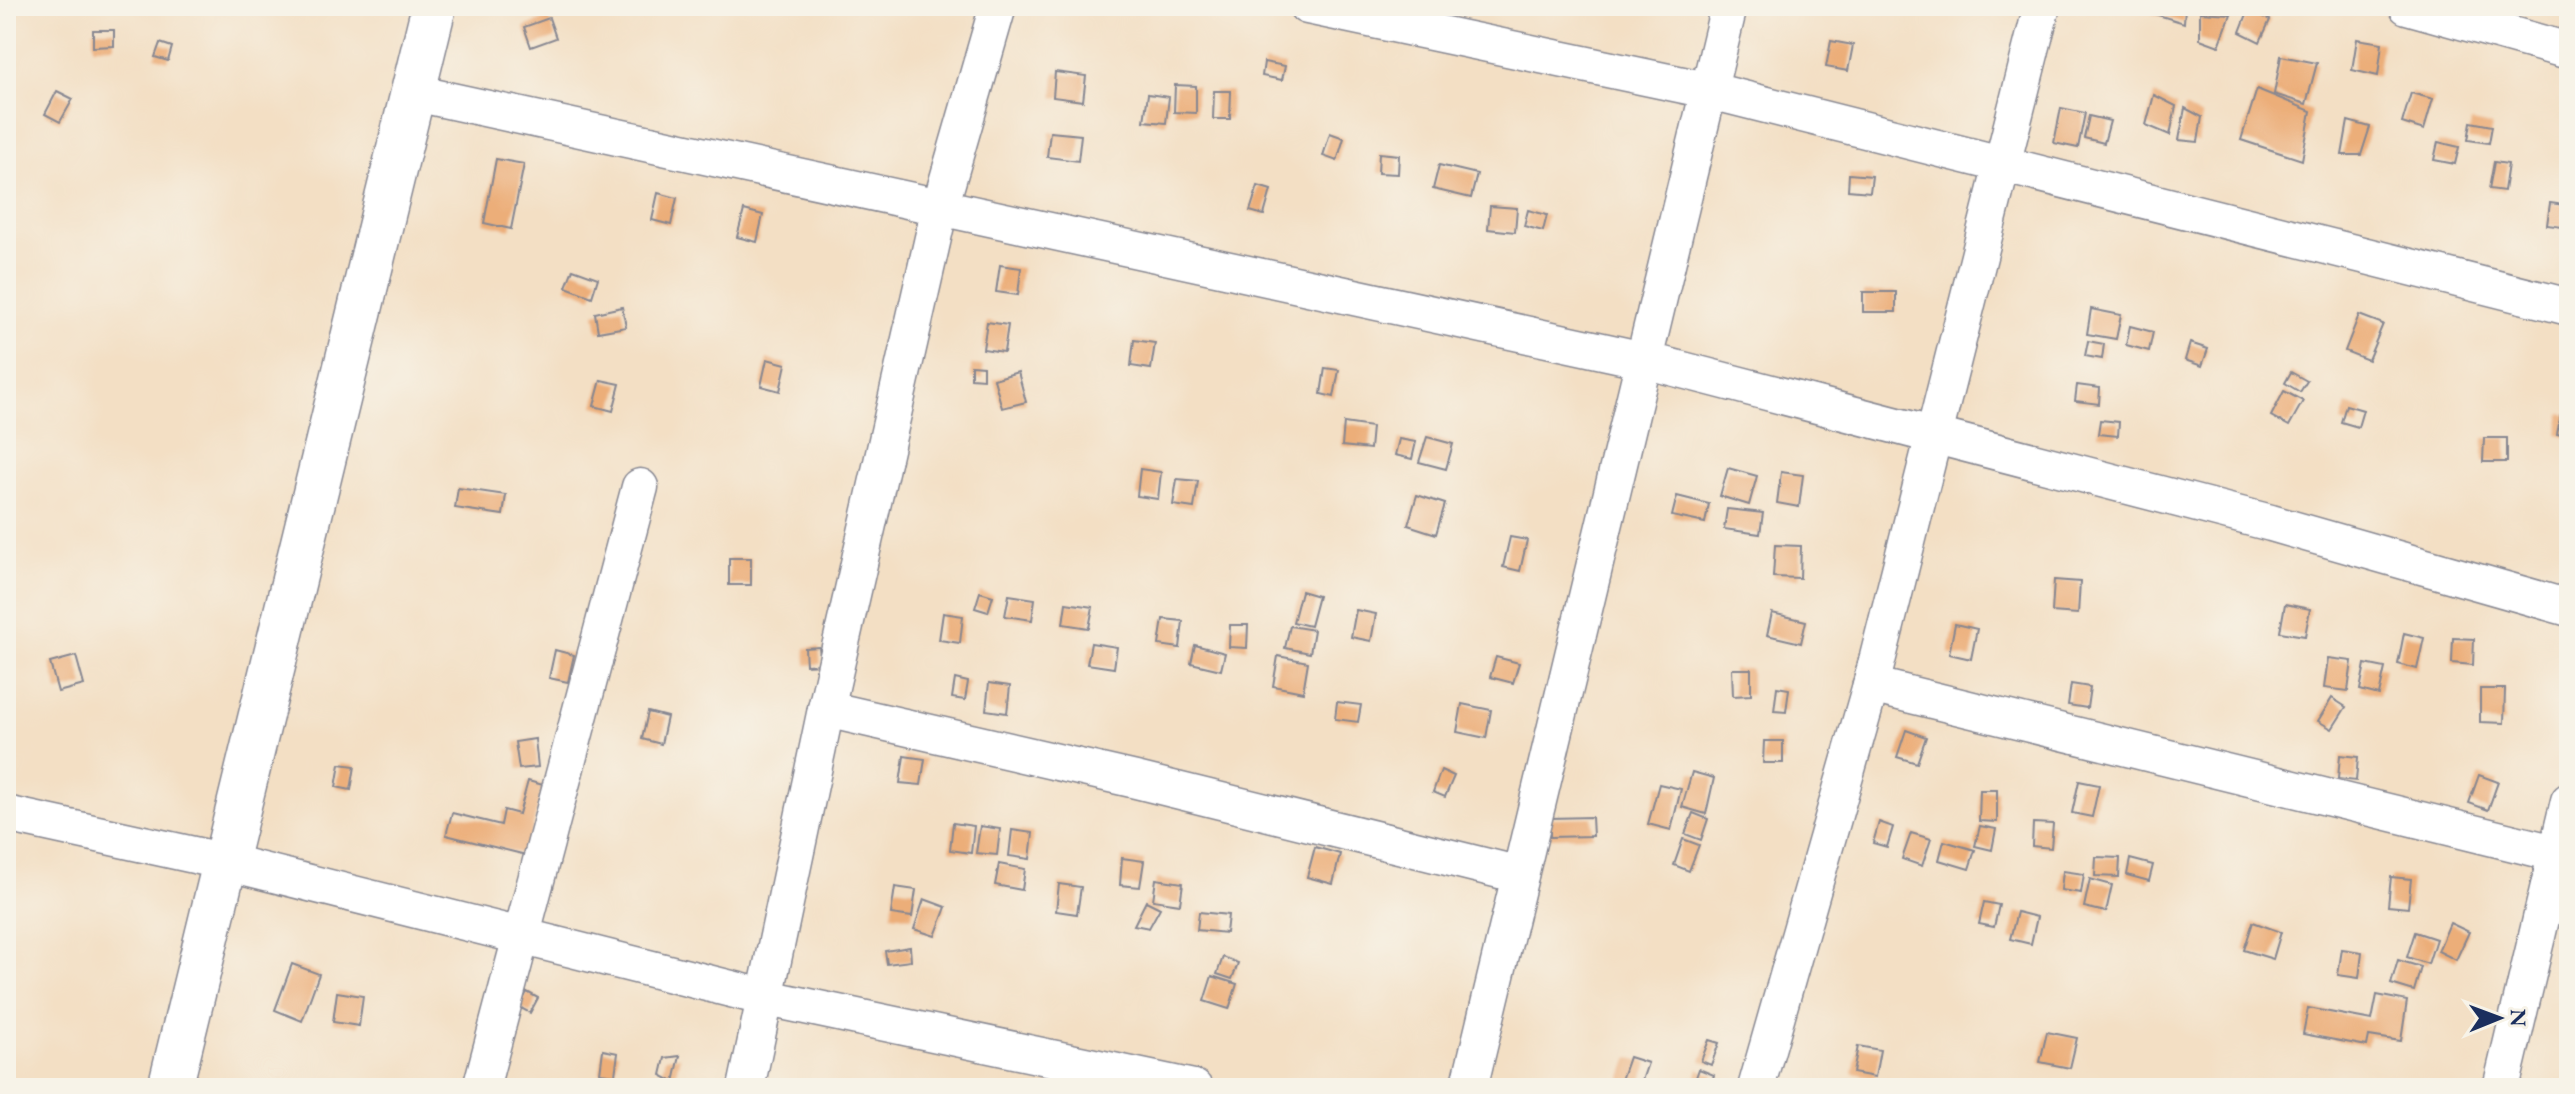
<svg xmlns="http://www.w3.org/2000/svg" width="2575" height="1094" viewBox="0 0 2575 1094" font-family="'EB Garamond',serif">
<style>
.building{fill:#ecae79}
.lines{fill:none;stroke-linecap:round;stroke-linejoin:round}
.minor-casing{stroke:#878791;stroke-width:39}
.tertiary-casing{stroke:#878791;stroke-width:47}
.minor{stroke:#fff;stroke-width:36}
.tertiary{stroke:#fff;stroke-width:44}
</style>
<rect width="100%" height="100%" fill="#f7f3e8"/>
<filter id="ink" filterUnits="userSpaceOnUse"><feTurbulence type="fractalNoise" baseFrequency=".0125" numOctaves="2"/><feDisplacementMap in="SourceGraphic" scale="16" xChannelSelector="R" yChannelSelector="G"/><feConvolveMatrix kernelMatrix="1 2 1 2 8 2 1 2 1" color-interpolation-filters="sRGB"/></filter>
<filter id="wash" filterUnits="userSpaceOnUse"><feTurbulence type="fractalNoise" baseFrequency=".006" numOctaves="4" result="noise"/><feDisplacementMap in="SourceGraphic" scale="32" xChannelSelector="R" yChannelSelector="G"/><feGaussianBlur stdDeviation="1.8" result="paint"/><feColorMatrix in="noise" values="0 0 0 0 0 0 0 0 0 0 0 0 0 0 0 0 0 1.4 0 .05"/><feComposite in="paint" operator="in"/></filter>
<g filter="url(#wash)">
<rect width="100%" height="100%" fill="#f3dfc4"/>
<g id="blocks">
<!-- building -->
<g class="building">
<path d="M2148,6H2185L2184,23L2148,12Z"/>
<path d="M2249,9L2270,20L2260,42L2240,32Z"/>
<path d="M2200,12L2231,14L2219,46L2200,39Z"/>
<path d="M549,18L556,38L531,47L524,27Z"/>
<path d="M93,30H114V46L93,47Z"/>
<path d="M2357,39L2382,43L2378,76L2352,70Z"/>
<path d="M1831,41L1853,45L1848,71L1826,67Z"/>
<path d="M160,43L172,47L168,61L155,57Z"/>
<path d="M2281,56L2317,63L2306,104L2274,94Z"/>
<path d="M1264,62L1285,66L1282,80L1262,76Z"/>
<path d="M1055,72L1086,76L1083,101L1053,97Z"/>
<path d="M1175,85L1196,86V113L1174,112Z"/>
<path d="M2257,89L2311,111L2302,160L2241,140Z"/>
<path d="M57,91L73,99L60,122L45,114Z"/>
<path d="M1214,91H1231L1230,119H1213Z"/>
<path d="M2411,93L2433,99L2424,130L2402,123Z"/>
<path d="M1148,94L1169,97L1166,123L1144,121Z"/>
<path d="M2154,95L2176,106L2170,135L2146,125Z"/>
<path d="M2061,108L2085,113L2078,148L2054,143Z"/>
<path d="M2185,108L2202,117L2198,142L2179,140Z"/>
<path d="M2089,116L2110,121L2104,143L2084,138Z"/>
<path d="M2348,121L2370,127L2361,155H2342Z"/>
<path d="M2471,122L2492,126L2489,143L2468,140Z"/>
<path d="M1050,132L1081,135L1078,161L1047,157Z"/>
<path d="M1330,133L1344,138L1337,161L1323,156Z"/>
<path d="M2438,142L2459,147L2455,164L2434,160Z"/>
<path d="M1379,153L1399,155L1398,174L1378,173Z"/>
<path d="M496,159L524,164L511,229L484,223Z"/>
<path d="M2494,162L2508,164L2504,191L2489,189Z"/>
<path d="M1439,165L1477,174L1471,198L1433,189Z"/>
<path d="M1849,174L1872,176L1870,192L1848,190Z"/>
<path d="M1258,186L1271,190L1264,215L1250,211Z"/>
<path d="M658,193L677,198L671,225L652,220Z"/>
<path d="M2550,203L2565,205L2562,227L2547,225Z"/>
<path d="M1490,206L1517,208L1515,232L1488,229Z"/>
<path d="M744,210L763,215L757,242L737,237Z"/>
<path d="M1528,210L1547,215L1543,231L1524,226Z"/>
<path d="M1000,265L1021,268L1018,295L996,292Z"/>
<path d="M573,269L598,278L592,297L566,287Z"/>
<rect x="1863" y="292" width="33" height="20"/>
<path d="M622,307L626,327L598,332L595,313Z"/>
<path d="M2091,309L2121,315L2116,339L2087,334Z"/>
<path d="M2359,315L2383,324L2368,360L2345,351Z"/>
<path d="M987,322L1008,325L1004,352L983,349Z"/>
<path d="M2130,326L2153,332L2149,351L2126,345Z"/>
<path d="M1134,340L1155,343L1151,369L1131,366Z"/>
<path d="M2088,341L2104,344L2102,359L2085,356Z"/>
<path d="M2190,343L2208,349L2202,366L2185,360Z"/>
<path d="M767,359L786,364L780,391L761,386Z"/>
<path d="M971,365L983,366V379L971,378Z"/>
<path d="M1325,368L1339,370L1334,397L1321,394Z"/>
<path d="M1018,372L1026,402L1002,408L994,379Z"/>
<path d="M2291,372L2307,381L2300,392L2285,383Z"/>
<path d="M601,380L620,384L613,411L594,406Z"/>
<path d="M2077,385L2100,388L2099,404L2075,401Z"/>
<path d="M2284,391L2303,401L2289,426L2271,416Z"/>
<path d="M2346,405L2363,410L2358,427L2341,422Z"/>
<path d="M2561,413L2569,415V437L2557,434Z"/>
<path d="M2100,420L2119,422L2118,436L2098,434Z"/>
<path d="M1344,423L1372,427L1370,449L1342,446Z"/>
<path d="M1427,437L1453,444L1446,469L1419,462Z"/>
<path d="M2484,438H2507V462H2483Z"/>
<path d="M1399,439L1416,442L1412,459L1395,455Z"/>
<path d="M1728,468L1757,476L1749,505L1720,496Z"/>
<path d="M1140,469L1161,472L1158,499L1137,496Z"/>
<path d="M1781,472L1803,475L1799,507L1777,503Z"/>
<path d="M1177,479L1198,481L1194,508L1173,505Z"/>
<path d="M458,488L506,495L503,515L455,508Z"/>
<path d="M1417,495L1445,504L1436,534L1408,525Z"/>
<path d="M1677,496L1709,504L1705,523L1672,516Z"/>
<path d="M1727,509L1763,513L1760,534L1724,529Z"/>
<path d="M1510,537L1527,540L1520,571L1503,567Z"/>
<path d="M1775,545L1801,546L1800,578L1773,577Z"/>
<rect x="729" y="558" width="22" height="27"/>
<path d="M2054,580L2080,582L2078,614L2052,612Z"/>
<path d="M1301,591L1318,596L1310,626L1293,622Z"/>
<path d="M980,592L993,596L988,612L975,608Z"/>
<path d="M1009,595L1035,599L1032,620L1005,616Z"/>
<path d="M1066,603L1093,607L1089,628L1063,624Z"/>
<path d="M2285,604L2310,609L2305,636L2280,632Z"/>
<path d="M1356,610L1376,614L1371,641L1351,637Z"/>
<path d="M943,613L963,616L960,643L939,640Z"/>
<path d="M1772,613L1806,621L1801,643L1767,635Z"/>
<path d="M1163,619L1183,621L1180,648L1159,645Z"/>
<path d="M1955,624L1977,629L1971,659L1949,654Z"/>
<path d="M1230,625H1248L1247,648L1229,647Z"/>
<path d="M1290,626L1314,630L1310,653L1285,648Z"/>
<path d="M2404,633L2424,638L2417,669L2398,664Z"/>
<path d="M2453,638L2474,639L2473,665L2452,663Z"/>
<path d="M1091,643L1117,647L1114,668L1087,664Z"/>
<path d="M1195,645L1225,653L1221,670L1191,663Z"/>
<path d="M819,647L821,664L806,665L805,648Z"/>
<path d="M555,650L574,655L568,682L549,678Z"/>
<path d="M76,656L84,685L58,692L50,663Z"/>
<path d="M1278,656L1308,662L1303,692L1273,686Z"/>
<path d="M1496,657L1519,663L1513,683L1490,677Z"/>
<path d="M2328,658L2352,661L2348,691L2324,688Z"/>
<path d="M2365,664L2385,668L2379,695L2360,690Z"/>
<path d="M1732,669H1751V695L1733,696Z"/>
<path d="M955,679L968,682L965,700L952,698Z"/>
<path d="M989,683L1010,686L1007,713L986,710Z"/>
<path d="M2071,684L2090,687L2087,708L2068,705Z"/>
<path d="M1777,687L1789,689L1786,712L1774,711Z"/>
<path d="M2480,689H2505L2504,723L2480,722Z"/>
<path d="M2332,698L2346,707L2332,729L2318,721Z"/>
<path d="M1337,702L1361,705L1358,722L1335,719Z"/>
<path d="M1462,704L1491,710L1486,738L1457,732Z"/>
<path d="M648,712L667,717L661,744L642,739Z"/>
<path d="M1906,730L1926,737L1917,763L1897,757Z"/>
<path d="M535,739L538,767L519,769L515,742Z"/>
<path d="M1764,741H1783V763H1763Z"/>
<path d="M2340,755L2358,757L2356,781L2338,779Z"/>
<path d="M904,756L925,759L921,785L900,783Z"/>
<path d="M340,764L355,766L351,790L336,787Z"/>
<path d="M1441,770L1454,776L1445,797L1433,792Z"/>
<path d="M1692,772L1714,778L1706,814L1682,807Z"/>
<path d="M2479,775L2498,782L2488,810L2469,803Z"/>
<path d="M528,781L543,785L526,855L446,835L452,813L501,825L504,810L519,814Z"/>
<path d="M2079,781L2099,785L2092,817L2072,813Z"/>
<path d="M1659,784L1681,789L1671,830L1648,824Z"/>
<path d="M1980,790H1997V822L1979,821Z"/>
<path d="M1693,813L1708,819L1701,840L1685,834Z"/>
<path d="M1592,817L1593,836L1550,837V818Z"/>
<path d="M1879,822L1893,827L1887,847L1873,843Z"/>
<path d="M953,823L974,826L971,853L950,850Z"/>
<path d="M2033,823L2053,824L2051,848L2032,846Z"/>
<path d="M980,826L1000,829L997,855L976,853Z"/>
<path d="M1980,826L1996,829L1992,850L1975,846Z"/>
<path d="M1012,830L1033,833L1030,859L1009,856Z"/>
<path d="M1911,833L1931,839L1922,866L1902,859Z"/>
<path d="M1683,839L1699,845L1689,871L1674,865Z"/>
<path d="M1944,841L1975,850L1969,869L1939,860Z"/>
<path d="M1315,847L1340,854L1333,884L1307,877Z"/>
<path d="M2096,857L2120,858L2119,877L2095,876Z"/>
<path d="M1122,858L1144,861L1140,887L1120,885Z"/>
<path d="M2130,859L2153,865L2149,881L2127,875Z"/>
<path d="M999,864L1025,869L1022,890L995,885Z"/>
<path d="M2063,871L2084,874L2081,893L2061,890Z"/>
<path d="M2391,877L2411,879L2408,908L2388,906Z"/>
<path d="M1156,879L1183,883L1180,904L1153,900Z"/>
<path d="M2090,879L2112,885L2106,912L2084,907Z"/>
<path d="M1059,884L1081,887L1077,914L1056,911Z"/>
<path d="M895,887L916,890L912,917L891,914Z"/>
<path d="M924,899L946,907L935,936L914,929Z"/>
<path d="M1146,901L1160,908L1149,928L1134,925Z"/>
<path d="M1984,902L1999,905L1994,927L1979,924Z"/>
<path d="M1199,912L1228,915L1226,933L1197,930Z"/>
<path d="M2017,912L2037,917L2031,944L2010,939Z"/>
<path d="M2253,922L2281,932L2273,959L2244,950Z"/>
<path d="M2450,923L2469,932L2456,960L2438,951Z"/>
<path d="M2415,932L2436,939L2428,964L2407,957Z"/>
<path d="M910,947L911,961L887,964L885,951Z"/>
<path d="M2342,949L2362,952L2359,978L2338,975Z"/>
<path d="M1223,957L1238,963L1232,979L1217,974Z"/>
<path d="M2398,960L2421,967L2414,991L2391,984Z"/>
<path d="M292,964L319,974L302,1021L275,1010Z"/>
<path d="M1212,976L1237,984L1229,1009L1204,1001Z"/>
<path d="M337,992L363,996L359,1026L333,1022Z"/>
<path d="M527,992L538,998L530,1013L519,1007Z"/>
<path d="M2377,995L2407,1001L2401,1041L2369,1036L2367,1046L2303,1034L2308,1008L2372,1020Z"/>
<path d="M2047,1032L2077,1038L2070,1068L2040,1062Z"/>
<path d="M1709,1040L1719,1043L1711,1065L1701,1061Z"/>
<path d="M1858,1046L1880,1050L1875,1077L1853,1073Z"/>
<path d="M603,1050L618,1053L615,1075L600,1073Z"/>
<path d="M680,1056L674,1082L661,1075L665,1058Z"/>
<path d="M1629,1057L1648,1063L1640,1086L1621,1080Z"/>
<path d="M1699,1069L1714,1075L1710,1088L1693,1086Z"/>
</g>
</g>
</g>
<g filter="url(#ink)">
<use href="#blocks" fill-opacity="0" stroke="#878791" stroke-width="2"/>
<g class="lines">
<defs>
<g id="minor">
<path d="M1307,6L1707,90L2569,307"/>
<path d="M2407,6L2569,51"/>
<path d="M415,93L1644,360L2271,523L2569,608"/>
<path d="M1871,685L2555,853"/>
<path d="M826,709L1136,780L1520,875"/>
<path d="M6,814L226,862L767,998L1194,1088"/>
<path d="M481,1088L640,487"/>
<path d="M746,1088L826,709L940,207L998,6"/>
<path d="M1469,1088L1729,6"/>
<path d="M1756,1088L1871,685L2042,6"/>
<path d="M2501,1088L2569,801"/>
</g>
<path id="tertiary" d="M170,1088L434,6"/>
</defs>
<!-- minor casing -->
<use href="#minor" class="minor-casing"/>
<!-- tertiary casing -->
<use href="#tertiary" class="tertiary-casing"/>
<!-- minor -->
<use href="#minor" class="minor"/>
<!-- tertiary -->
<use href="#tertiary" class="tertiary"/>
</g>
</g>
<!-- margin -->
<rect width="2575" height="1094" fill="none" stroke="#f7f3e8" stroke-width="32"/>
<!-- north arrow -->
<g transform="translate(2499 1018) rotate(89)" stroke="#f7f3e8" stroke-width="6" paint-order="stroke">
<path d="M0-6L14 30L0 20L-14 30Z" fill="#1b2f5e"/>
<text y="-12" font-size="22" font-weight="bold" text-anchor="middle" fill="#1b2f5e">N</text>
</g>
</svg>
